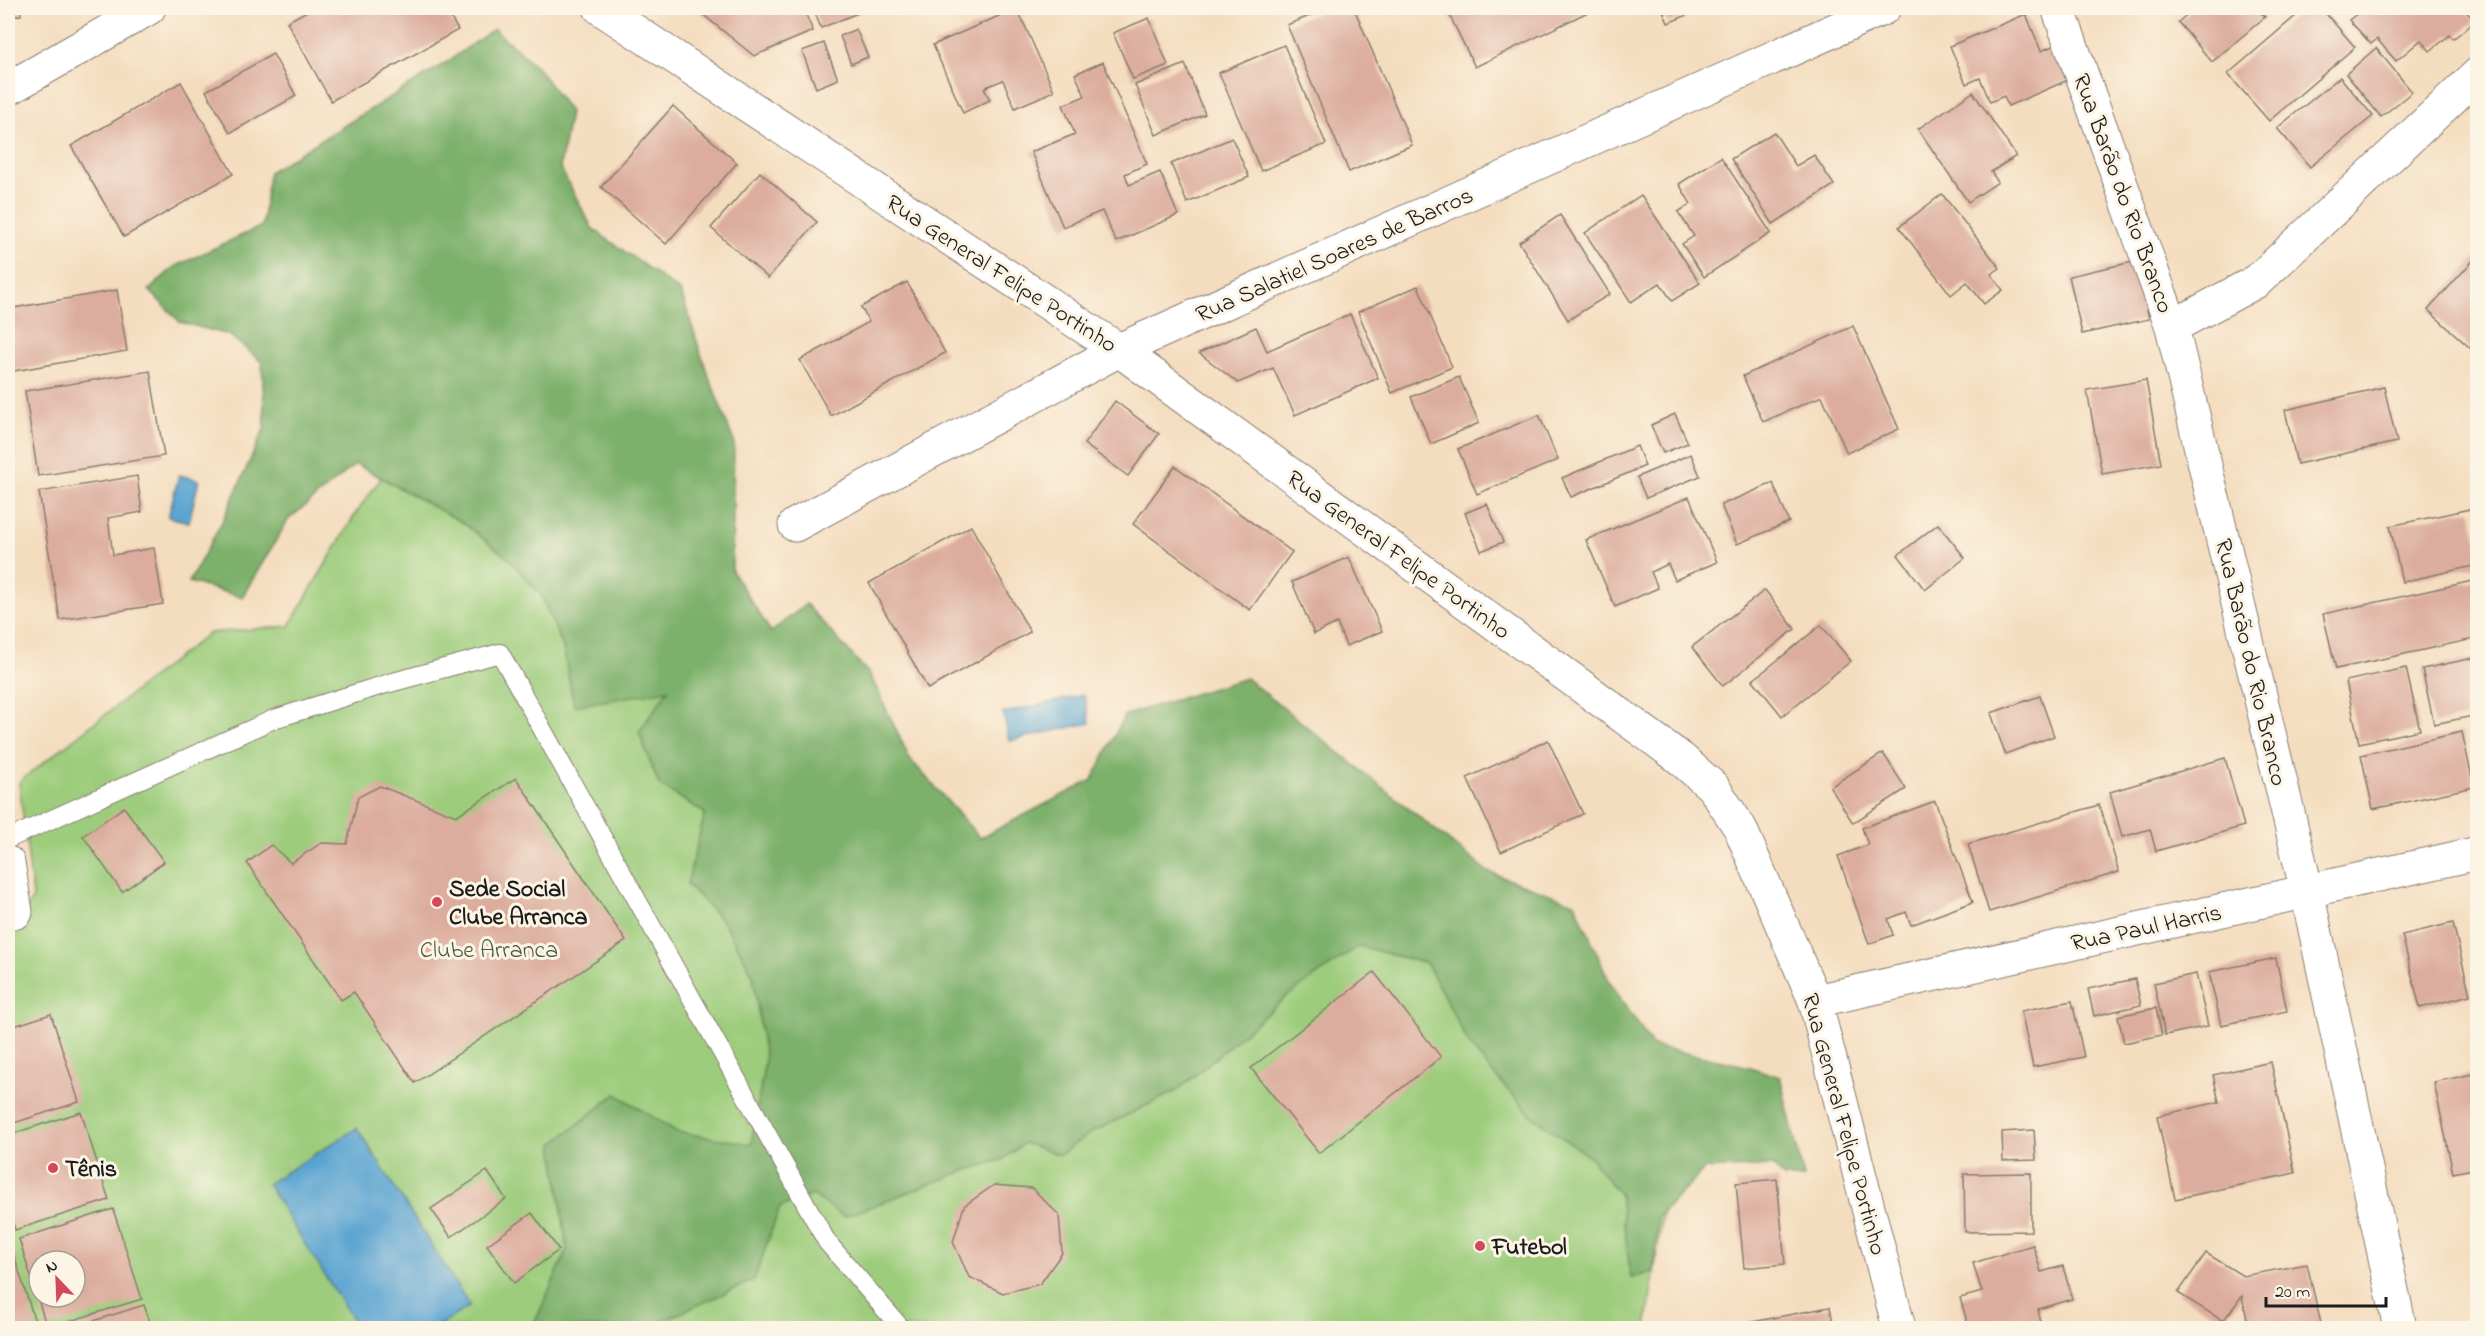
<svg xmlns="http://www.w3.org/2000/svg" width="2485" height="1336" viewBox="0 0 2485 1336" font-family="'Indie Flower',sans-serif">
<style>
.green{fill:#9ccc7b;stroke:#5c744c;stroke-width:1.5;fill-rule:evenodd}
.forest{fill:#7db06b;stroke:#4c6644;stroke-width:1.5}
.water{fill:#59a3d1;stroke:#3a6076;stroke-width:1.5}
.building{fill:#dcad9e;fill-rule:evenodd}
.lines{fill:none;stroke-linecap:round;stroke-linejoin:round}
.lane-casing{stroke:#887c6e;stroke-width:20}
.street-casing{stroke:#887c6e;stroke-width:35}
.lane{stroke:#fff;stroke-width:18}
.street{stroke:#fff;stroke-width:33}
.poi-dot{fill:#d1495b;stroke:#fcf5e5;stroke-width:2}
.labels{text-anchor:middle;stroke-width:6;stroke-linejoin:round;paint-order:stroke}
.street-label{font-size:24px;fill:#1c1c1c;stroke:#fcf5e5}
.poi-label{font-size:24px;font-weight:bold;fill:#1c1c1c;stroke:#fcf5e5;text-anchor:start}
.park-label{font-size:24px;fill:#495a3d;stroke:#fcf5e5}
</style>
<rect width="100%" height="100%" fill="#fcf5e5"/>
<filter id="ink" filterUnits="userSpaceOnUse"><feTurbulence type="fractalNoise" baseFrequency=".0167" numOctaves="2"/><feDisplacementMap in="SourceGraphic" scale="12" xChannelSelector="R" yChannelSelector="G"/><feConvolveMatrix kernelMatrix="1 2 1 2 8 2 1 2 1" color-interpolation-filters="sRGB"/></filter>
<filter id="wash" filterUnits="userSpaceOnUse"><feTurbulence type="fractalNoise" baseFrequency=".008" numOctaves="4" result="noise"/><feDisplacementMap in="SourceGraphic" scale="24" xChannelSelector="R" yChannelSelector="G"/><feGaussianBlur stdDeviation="1.35" result="paint"/><feColorMatrix in="noise" values="0 0 0 0 0 0 0 0 0 0 0 0 0 0 0 0 0 1.4 0 .05"/><feComposite in="paint" operator="in"/></filter>
<g filter="url(#wash)">
<rect width="100%" height="100%" fill="#f4ddbf"/>
<!-- green -->
<path class="green" d="M476,347L1004,968L1217,805L1675,1130L1646,1328H8V937L33,898L19,782L209,633L289,626L356,513ZM39,1261H75V1297H39Z"/>
<!-- forest -->
<path class="forest" d="M494,29L538,68L570,112L560,167L592,228L681,292L705,366L734,442L732,571L771,632L806,604L870,675L910,759L980,838L1092,780L1125,715L1246,678L1488,872L1575,903L1610,983L1653,1046L1750,1067L1780,1077L1804,1178H1784L1773,1166L1705,1169L1658,1217L1653,1272L1631,1278L1620,1195L1591,1158L1533,1117L1494,1075L1469,1044L1427,964L1359,946L1286,997L1178,1090L1089,1134L1060,1155L1024,1143L1004,1159L964,1171L844,1217L813,1195L780,1207L754,1280L647,1328H527L536,1320L567,1250L553,1144L616,1094L677,1132L751,1144L765,1060L753,975L724,923L687,884L705,813L659,785L639,732L668,690L574,706L563,647L541,595L508,558L463,523L356,464L288,520L242,597L189,582L223,520L265,427L262,362L229,335L180,322L149,290L174,267L262,226L269,172L444,64Z"/>
<!-- water -->
<g class="water">
<path d="M179,475L199,480L189,522L168,517Z"/>
<path d="M1084,695L1090,723L1009,741L1003,713Z"/>
<path d="M357,1128L470,1306L435,1328H358L267,1184Z"/>
</g>
<g id="blocks">
<!-- building -->
<g class="building">
<path d="M8,8H20L21,15L8,17Z"/>
<path d="M312,8H445L458,30L331,101L287,22Z"/>
<path d="M695,8H803L813,31L754,56Z"/>
<path d="M813,8H858L860,12L821,28Z"/>
<path d="M1017,8L1054,91L1015,108L1003,80L984,88L990,100L963,113L933,45Z"/>
<path d="M1329,8H1354L1412,145L1349,172L1287,25Z"/>
<path d="M1446,8H1596L1475,67Z"/>
<path d="M1662,8H1704L1668,23Z"/>
<path d="M2195,8H2256L2265,17L2212,62L2178,22Z"/>
<path d="M2305,8H2321L2355,47L2269,121L2228,74Z"/>
<path d="M2361,8H2463L2475,21L2453,39L2450,35L2430,51L2421,40L2396,61L2377,39L2371,44L2349,20L2363,9Z"/>
<path d="M2026,14L2041,51L2060,43L2075,77L2008,106L2004,96L1990,102L1980,78L1966,84L1950,46Z"/>
<path d="M1149,18L1168,65L1133,79L1113,33Z"/>
<path d="M856,29L868,57L851,64L840,36Z"/>
<path d="M824,43L838,79L816,88L802,51Z"/>
<path d="M1284,45L1326,144L1261,171L1219,73Z"/>
<path d="M2376,48L2412,92L2381,117L2346,74Z"/>
<path d="M273,54L296,96L230,133L206,91Z"/>
<path d="M1103,62L1147,164L1125,174L1129,185L1160,172L1178,215L1116,242L1102,211L1063,227L1031,152L1075,134L1063,105L1085,96L1075,74Z"/>
<path d="M1185,64L1205,114L1156,135L1135,85Z"/>
<path d="M2340,77L2373,116L2310,167L2277,128Z"/>
<path d="M181,82L233,174L124,237L71,146Z"/>
<path d="M1973,92L2016,156L1991,172L1998,182L1968,202L1918,129Z"/>
<path d="M673,106L737,163L666,244L601,187Z"/>
<path d="M1774,132L1796,166L1814,155L1834,185L1773,224L1731,159Z"/>
<path d="M1232,138L1249,177L1187,203L1171,164Z"/>
<path d="M1721,157L1771,233L1704,277L1682,244L1694,236L1678,212L1691,204L1679,184Z"/>
<path d="M760,172L817,222L768,278L711,228Z"/>
<path d="M1942,194L2000,268L1991,274L2003,290L1984,304L1967,282L1951,295L1899,227Z"/>
<path d="M1641,195L1700,283L1672,301L1660,283L1631,302L1585,233Z"/>
<path d="M1560,215L1610,294L1568,320L1519,242Z"/>
<path d="M2478,255V355L2428,310Z"/>
<path d="M2137,261L2149,319L2082,334L2069,276Z"/>
<path d="M907,282L945,353L831,416L800,360L869,322L861,307Z"/>
<path d="M1418,286L1452,367L1392,393L1358,312Z"/>
<path d="M117,290L127,351L8,372V309Z"/>
<path d="M1350,314L1378,378L1295,415L1273,368L1238,383L1199,353L1256,327L1267,351Z"/>
<path d="M1853,326L1899,429L1847,453L1822,396L1763,422L1743,376Z"/>
<path d="M150,371L164,456L38,476L25,391Z"/>
<path d="M1459,377L1479,423L1431,444L1411,397Z"/>
<path d="M2146,380L2161,464L2102,474L2087,390Z"/>
<path d="M2384,387L2397,442L2297,464L2285,410Z"/>
<path d="M1115,401L1159,434L1128,476L1084,444Z"/>
<path d="M1675,414L1688,443L1663,453L1651,425Z"/>
<path d="M1539,415L1558,460L1477,494L1458,449Z"/>
<path d="M1637,446L1645,466L1571,497L1562,478Z"/>
<path d="M1691,454L1700,476L1646,498L1637,477Z"/>
<path d="M1175,466L1292,552L1250,610L1133,524Z"/>
<path d="M137,476L142,512L108,518L113,555L154,548L163,604L60,620L39,492Z"/>
<path d="M1773,483L1789,522L1737,544L1721,505Z"/>
<path d="M1689,497L1717,562L1675,580L1668,564L1651,572L1658,588L1615,607L1586,540Z"/>
<path d="M1487,504L1503,542L1481,551L1465,513Z"/>
<path d="M2470,509L2478,542V565L2402,582L2390,526Z"/>
<path d="M1938,524L1965,558L1925,590L1898,555Z"/>
<path d="M971,526L1030,632L928,689L869,583Z"/>
<path d="M1349,557L1382,631L1346,646L1337,623L1314,634L1292,582Z"/>
<path d="M2477,580L2478,638L2336,669L2323,614Z"/>
<path d="M1765,590L1795,629L1723,686L1692,647Z"/>
<path d="M1821,625L1851,661L1782,716L1753,680Z"/>
<path d="M2478,657V715L2434,724L2422,669Z"/>
<path d="M2406,668L2420,730L2359,743L2346,681Z"/>
<path d="M2040,696L2054,736L2005,754L1991,713Z"/>
<path d="M2462,732L2474,787L2373,809L2361,755Z"/>
<path d="M1548,740L1583,814L1501,852L1467,778Z"/>
<path d="M1883,753L1906,789L1853,823L1830,787Z"/>
<path d="M2225,758L2244,826L2156,851L2150,829L2122,837L2110,792Z"/>
<path d="M516,778L626,941L415,1083L354,992L341,1000L247,863L271,845L291,863L321,843L347,844L358,797L380,786L456,816Z"/>
<path d="M1935,801L1973,902L1911,925L1906,912L1888,919L1893,935L1869,944L1838,856L1868,845L1862,828Z"/>
<path d="M2099,805L2119,872L1989,912L1968,844Z"/>
<path d="M124,807L164,862L122,892L83,836Z"/>
<path d="M2453,923L2470,995L2420,1008L2402,935Z"/>
<path d="M2276,958L2287,1011L2221,1025L2209,972Z"/>
<path d="M1374,972L1441,1057L1319,1153L1251,1068Z"/>
<path d="M2196,974L2208,1026L2165,1035L2154,983Z"/>
<path d="M2135,979L2141,1005L2094,1016L2088,989Z"/>
<path d="M2072,1001L2084,1057L2033,1067L2021,1011Z"/>
<path d="M2156,1008L2162,1035L2124,1043L2118,1016Z"/>
<path d="M51,1014L79,1102L8,1125V1028Z"/>
<path d="M2271,1062L2295,1173L2175,1199L2157,1116L2219,1102L2213,1075Z"/>
<path d="M2478,1073V1168L2453,1173L2434,1082Z"/>
<path d="M81,1112L109,1200L15,1230L8,1206V1135Z"/>
<path d="M2034,1130L2036,1160L2003,1161L2002,1132Z"/>
<path d="M487,1171L506,1199L451,1237L431,1209Z"/>
<path d="M2031,1173V1231L1965,1232L1964,1174Z"/>
<path d="M1777,1179L1785,1264L1744,1268L1736,1183Z"/>
<path d="M994,1185L1032,1188L1059,1215L1062,1253L1040,1284L1003,1293L969,1277L953,1242L964,1206Z"/>
<path d="M113,1209L142,1299L47,1328L19,1239ZM39,1261H75V1297H39Z"/>
<path d="M532,1213L559,1250L514,1283L487,1245Z"/>
<path d="M2033,1245L2041,1272L2063,1266L2072,1299L2038,1309L2041,1323L2021,1328H1969L1960,1298L1982,1292L1973,1263Z"/>
<path d="M13,1252L37,1328H8V1254Z"/>
<path d="M2206,1253L2243,1276L2307,1264L2322,1328H2249L2242,1296L2223,1321L2178,1293Z"/>
<path d="M144,1305L152,1328H71Z"/>
<path d="M1830,1307L1834,1328H1754L1752,1322Z"/>
</g>
</g>
</g>
<g filter="url(#ink)">
<use href="#blocks" fill-opacity="0" stroke="#887c6e" stroke-width="1.5"/>
<g class="lines">
<defs>
<path id="lane" d="M8,839L274,719L386,684L500,653L827,1242L901,1328"/>
<g id="street">
<path d="M600,8L1119,350L1680,758L1713,787L1740,828L1815,1001L1899,1328"/>
<path d="M2058,8L2172,327L2307,892L2400,1328"/>
<path d="M8,89L149,8"/>
<path d="M2172,327L2257,281L2478,74"/>
<path d="M795,525L1119,350L1884,8"/>
<path d="M8,863L16,912"/>
<path d="M1815,1001L2478,853"/>
</g>
</defs>
<!-- lane casing -->
<use href="#lane" class="lane-casing"/>
<!-- street casing -->
<use href="#street" class="street-casing"/>
<!-- lane -->
<use href="#lane" class="lane"/>
<!-- street -->
<use href="#street" class="street"/>
</g>
</g>
<!-- markers -->
<g class="poi-dot">
<circle cx="437" cy="902" r="6"/>
<circle cx="53" cy="1168" r="6"/>
<circle cx="1480" cy="1246" r="6"/>
</g>
<g class="labels">
<!-- street labels -->
<g class="street-label">
<text transform="translate(2124 193) rotate(70)" y="8">Rua Barão do Rio Branco</text>
<text transform="translate(1334 254) rotate(-24)" y="8">Rua Salatiel Soares de Barros</text>
<text transform="translate(1002 273) rotate(33)" y="8">Rua General Felipe Portinho</text>
<text transform="translate(1399 554) rotate(36)" y="8">Rua General Felipe Portinho</text>
<text transform="translate(2252 662) rotate(77)" y="8">Rua Barão do Rio Branco</text>
<text transform="translate(2146 927) rotate(-12)" y="8">Rua Paul Harris</text>
<text transform="translate(1845 1124) rotate(75)" y="8">Rua General Felipe Portinho</text>
</g>
<!-- poi labels -->
<g class="poi-label">
<text x="449" y="896">Sede Social<tspan x="449" dy="28">Clube Arranca</tspan></text>
<text x="65" y="1176">Tênis</text>
<text x="1492" y="1254">Futebol</text>
</g>
<!-- park labels -->
<g class="park-label">
<text x="489" y="957">Clube Arranca</text>
</g>
</g>
<!-- margin -->
<rect width="2485" height="1336" fill="none" stroke="#fcf5e5" stroke-width="30"/>
<!-- north arrow -->
<g transform="translate(57 1279) rotate(337)"><circle r="28" fill="#fcf5e5" stroke="#a29e95" stroke-width="1.5"/>
<path d="M0-4.5L10 22L0 15L-10 22Z" fill="#d1495b"/>
<text y="-9" font-size="16" font-weight="bold" text-anchor="middle" fill="#1c1c1c">N</text>
</g>
<!-- scale -->
<path d="M2266 1297v9h120v-9" fill="none" stroke="#1c1c1c" stroke-width="3"/>
<text x="2275" y="1297" font-size="18" fill="#1c1c1c" stroke="#fcf5e5" stroke-width="4.5" paint-order="stroke">20 m</text>
</svg>
